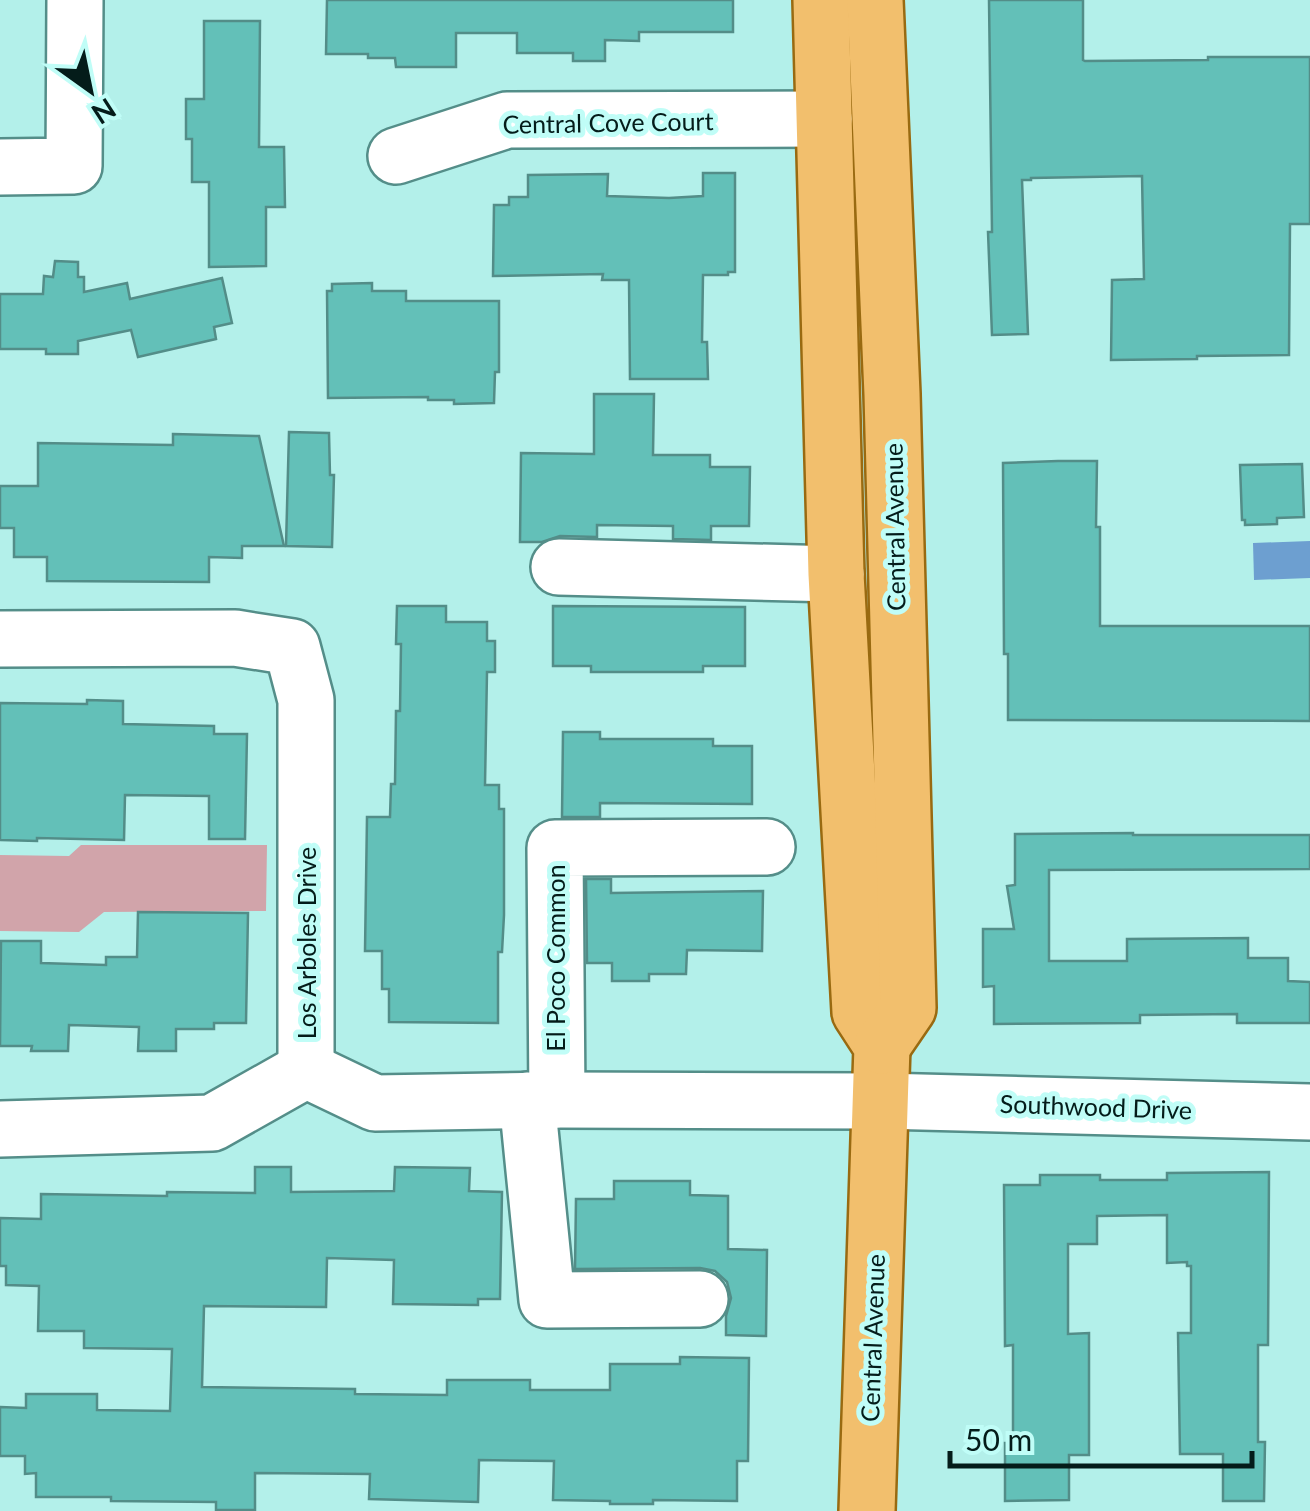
<svg xmlns="http://www.w3.org/2000/svg" width="1310" height="1511" viewBox="0 0 1310 1511" font-family="Lato,sans-serif">
<style>
.green{fill:#d1a4aa}
.water{fill:#6d9fd0}
.building{fill:#63c0b8;stroke:#538d88;stroke-width:2.5}
.lines{fill:none;stroke-linecap:round;stroke-linejoin:round}
.minor-casing{stroke:#548e89;stroke-width:60}
.major-casing{stroke:#996a11;stroke-width:60}
.minor{stroke:#fff;stroke-width:55}
.major{stroke:#f2bf6d;stroke-width:55}
.labels{text-anchor:middle;stroke-width:10;stroke-linejoin:round;paint-order:stroke}
.street-label{font-size:25px;fill:#041c1a;stroke:#c0fdf7}
</style>
<rect width="100%" height="100%" fill="#b3f0ea"/>
<!-- green -->
<path class="green" d="M81,845H267L266,911L104,912L79,932L0,931V855L69,856Z"/>
<!-- water -->
<path class="water" d="M1310,541V578L1254,580L1253,543Z"/>
<!-- building -->
<g class="building">
<path d="M327,0H733V32H639V41L605,40V61H573V53H517V33H456V67H396L395,58H368V54H326Z"/>
<path d="M989,0H1083V60L1085,61L1208,60V57H1310V224H1290L1289,355L1197,356V359L1111,360L1112,280L1144,279L1142,176L1031,178V180H1022L1028,334L992,335L988,232H992Z"/>
<path d="M204,21H260L259,147H284L285,207H266V266L209,267V182H192V139H186V99H204Z"/>
<path d="M703,173H735V272H728V275H703L702,342H707L708,379H630L629,280H602L603,274L493,276L494,205H509V197H528V175L608,174L607,196L669,198L703,196Z"/>
<path d="M55,261L78,262V277H84V292L127,283L130,299L222,278L232,323L214,327L216,339L138,357L131,330L78,341V354H46V349H0V294H43L44,276L53,277Z"/>
<path d="M372,283V291H406V301H499V372H495L494,403L454,404V400H428V397L328,398L327,291H332V284Z"/>
<path d="M594,394H654L653,455H710V467H750L749,526H711V540L673,539V526L597,525V537L560,536L542,542H520L521,453L594,454Z"/>
<path d="M289,432L329,433L330,475H334L332,547L286,546Z"/>
<path d="M173,434L259,436L284,546H242V558L209,557V582L47,581V557H14V528H0V486H38V443L173,445Z"/>
<path d="M1058,461H1097L1096,527H1100V626H1310V721L1008,720V654H1004L1003,463Z"/>
<path d="M1302,464L1304,517L1277,518V524L1245,525V520H1242L1240,465Z"/>
<path d="M397,606H446V622H487V641H495V672H487L485,785H499V809H504V915L502,952H498V1023L389,1022V989H382V951H365L367,817H390L391,784H395L396,711H400L401,644H396Z"/>
<path d="M553,606L745,607V666H703V672H591V666H553Z"/>
<path d="M87,700L123,701V724L214,726V734H247L245,839H209V796L125,795L124,840L37,838V841L0,840V703L87,704Z"/>
<path d="M563,732H600V739H713V746H752V804L600,803V817H562Z"/>
<path d="M1133,833V835H1310V869L1049,870V961H1127V939L1248,938V958H1288V981L1310,982V1023H1237V1014L1140,1015V1023L994,1024V986L983,987V929H1014L1007,886L1015,885V834Z"/>
<path d="M586,879H611V893L763,891L762,951L687,950L686,974H649V981H612V963H587Z"/>
<path d="M138,912L248,913L246,1023H214V1029H176V1051H138L139,1027L69,1025L68,1051H31L32,1046H0L1,941H41V963L106,965V957H137Z"/>
<path d="M255,1167H291V1192L394,1191L395,1167L470,1168L469,1191L502,1192L500,1299H478V1305L393,1304L394,1260L327,1258L326,1307L204,1306L202,1387L355,1389V1394L447,1395V1380H530V1390H610V1364H680V1357L749,1358L748,1461H737V1501L653,1500V1504H610V1501L553,1500L554,1461L479,1460L478,1502L369,1499L370,1474L255,1473V1510H216V1502L111,1501V1497H36V1473L25,1474V1456H0V1407L26,1408V1394H97V1410L170,1411L172,1349L84,1348V1331H38L39,1286L6,1285V1266H0V1218L41,1219V1194L167,1196V1192L255,1193Z"/>
<path d="M1269,1172L1268,1345H1258V1442H1265L1264,1501H1223V1454H1180L1178,1333H1191V1266H1187V1262L1167,1263V1215L1097,1216V1244H1068V1334L1089,1333V1455H1069V1500L1005,1501V1443H1013V1345L1005,1346L1004,1185H1040V1175H1100V1180H1167V1173Z"/>
<path d="M614,1181H690V1195L728,1196V1249L767,1250L766,1336L726,1335V1316L731,1298L727,1282L715,1271L700,1268L575,1269L576,1199H614Z"/>
</g>
<g class="lines">
<defs>
<g id="minor">
<path d="M396,156L507,120L824,119"/>
<path d="M0,167L74,166L75,0"/>
<path d="M559,567L836,574"/>
<path d="M0,639L235,638L292,647L306,700V1070"/>
<path d="M306,1070L375,1103L557,1100L882,1101L1310,1112"/>
<path d="M527,1100L547,1300L700,1299"/>
<path d="M557,1100L555,848L767,847"/>
<path d="M0,1129L212,1123L306,1070"/>
</g>
<g id="major">
<path d="M821,0L836,574L860,1012L882,1046L867,1511"/>
<path d="M875,0L892,394L908,1008L882,1046"/>
</g>
</defs>
<!-- minor casing -->
<use href="#minor" class="minor-casing"/>
<!-- major casing -->
<use href="#major" class="major-casing"/>
<!-- minor -->
<use href="#minor" class="minor"/>
<!-- major -->
<use href="#major" class="major"/>
</g>
<g class="labels">
<!-- street labels -->
<g class="street-label">
<text transform="translate(608 123) rotate(-1)" y="9">Central Cove Court</text>
<text transform="translate(895 527) rotate(-91)" y="9">Central Avenue</text>
<text transform="translate(307 943) rotate(-90)" y="9">Los Arboles Drive</text>
<text transform="translate(556 958) rotate(-90)" y="9">El Poco Common</text>
<text transform="translate(1096 1107) rotate(2)" y="9">Southwood Drive</text>
<text transform="translate(873 1338) rotate(-88)" y="9">Central Avenue</text>
</g>
</g>
<!-- north arrow -->
<g transform="translate(90 90) rotate(147)" stroke="#c0fdf7" stroke-width="8" paint-order="stroke">
<path d="M0-8L18 38L0 25L-18 38Z" fill="#041c1a"/>
<text y="-15" font-size="28" font-weight="bold" text-anchor="middle" fill="#041c1a">N</text>
</g>
<!-- scale -->
<path d="M950 1451v15h302v-15" fill="none" stroke="#041c1a" stroke-width="5"/>
<text x="965" y="1451" font-size="30" fill="#041c1a" stroke="#c0fdf7" stroke-width="8" paint-order="stroke">50 m</text>
</svg>
